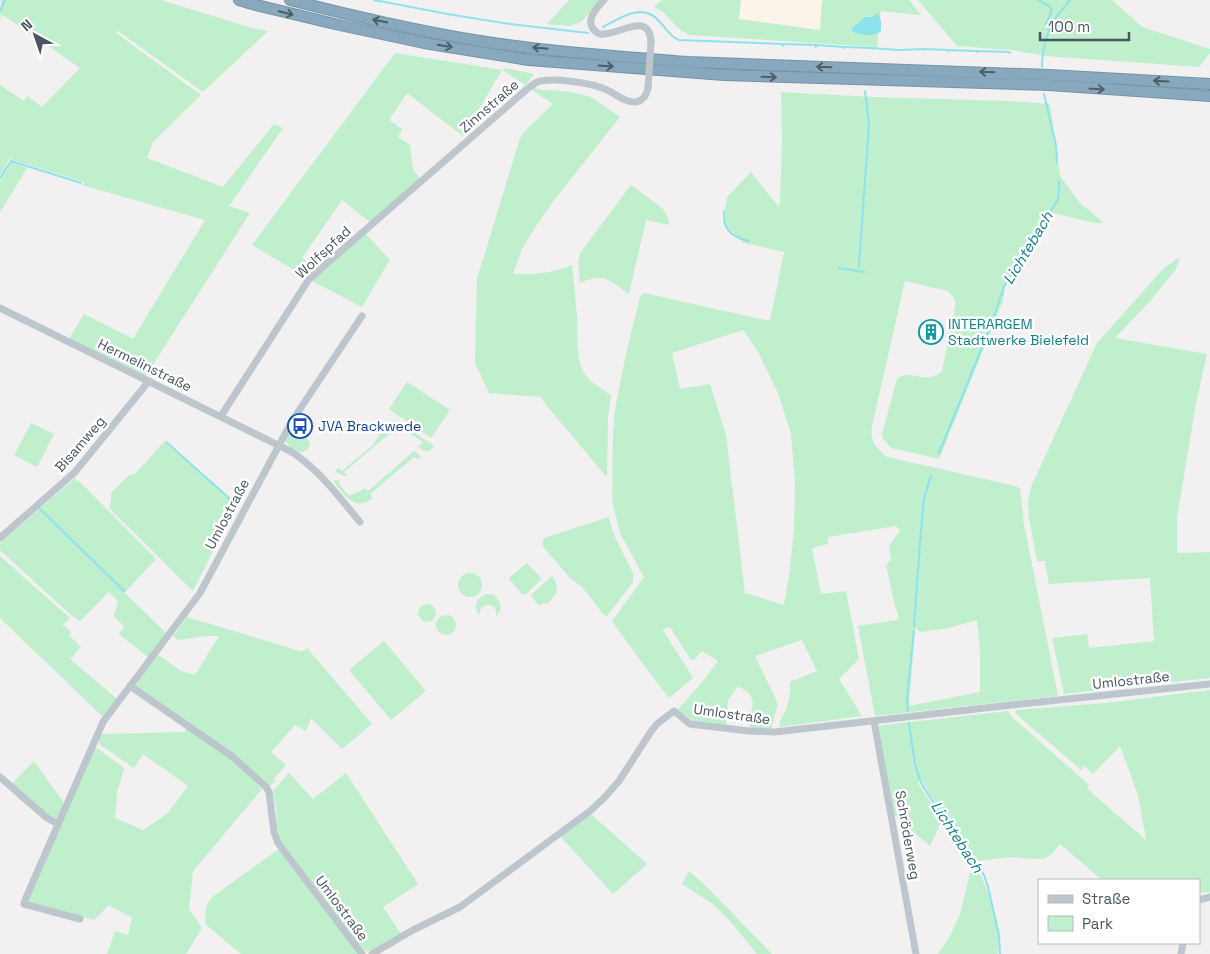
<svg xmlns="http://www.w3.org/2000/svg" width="1210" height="954" viewBox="0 0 1210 954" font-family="'Space Grotesk',sans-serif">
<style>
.commercial{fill:#fcf4ea}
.green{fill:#bfefcc;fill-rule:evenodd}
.water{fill:#8de3eb}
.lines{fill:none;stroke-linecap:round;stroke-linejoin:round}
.stream{stroke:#8de3eb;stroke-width:2}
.highway-casing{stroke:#7494a9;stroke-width:12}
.minor{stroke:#bcc6cc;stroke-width:7}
.highway{stroke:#88a9bd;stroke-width:10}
.minor-bridge{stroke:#bcc6cc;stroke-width:7}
.oneway{stroke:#4e5e67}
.labels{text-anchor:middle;stroke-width:5;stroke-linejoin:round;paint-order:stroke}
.street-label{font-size:14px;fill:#48565d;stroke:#fff}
.culture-label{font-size:14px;fill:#0d838f;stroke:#fff;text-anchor:start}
.transit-label{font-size:14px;fill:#164399;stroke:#fff;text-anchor:start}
.water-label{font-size:15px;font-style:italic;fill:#0f808b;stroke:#fff}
</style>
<rect width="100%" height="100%" fill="#f2f0f0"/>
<!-- commercial -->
<path class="commercial" d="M741,0H822L820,30L739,19Z"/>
<!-- green -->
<g class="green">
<path d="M1,0H161L252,28L268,31L203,92L118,31L116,33L201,95L153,142L147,158L223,187L274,124L283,128L229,206L250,213L145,377L69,339L84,314L133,339L205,220L82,185L84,182L10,159L0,175V85L24,101L27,96L42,107L80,68L6,17L1,15L0,21Z"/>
<path d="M569,0H601L581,22L570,26L547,24Z"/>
<path d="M662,0H741L739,19L820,30L822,0H909L921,15L880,11L881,31L878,33L877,47L689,35L678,28L663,12L654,7Z"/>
<path d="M918,0H1112L1142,27L1210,49V53L1199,67L1046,56L1012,50L957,46Z"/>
<path d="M395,53L502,70L504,68L534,74L526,85L502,70L463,136L407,93L389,120L402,129L398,137L410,145L413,169L420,179L370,222L342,200L302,258L316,269L306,277L252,245Z"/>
<path d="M534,88L542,90H553L570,92L591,97L620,117L552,203L534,229L522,249L513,274C533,275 554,273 572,265C574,282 575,299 577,315C578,333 575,358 584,373C589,382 601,388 611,395L608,418L607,476H606L546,405L541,397L489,393L475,363L477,279L521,135L553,104L530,89Z"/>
<path d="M781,92L872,97L1009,101L1050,104L1060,176L1080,203L1104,223H1094L1053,213L1038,231L1005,287L1003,301L939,459L891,448L883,439L882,434L897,379C912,367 924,387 942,371L955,309C956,300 954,297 948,291L905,281L872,426C870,442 875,446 887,457L1016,486L1020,489L1024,524L1058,696L875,716L858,626L897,620L899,617L895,606L886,565L888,564V562L891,561L889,546L900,530L896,526L828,537V544L812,548L821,594L846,591L859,659L839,679L862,716L779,727C780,719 784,714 787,707C790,699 790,691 790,682L817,671L802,640L755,656L778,704L771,729L749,728L753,701L749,693L738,686L728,700L726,725L695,722L678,710L707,676L718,661L702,651L694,660H691L670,627L663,630L693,678L669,698L645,667L612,621L644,577L620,533L612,501L613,434L615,409L626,354L640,297L644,293L770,321L784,252L744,243L726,226L725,210L727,197L751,172L778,206L780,203L782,140ZM743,330L758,352L778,393L791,434L795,484L794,527L790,570L784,605L745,593L726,435L710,384L680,389L672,353ZM977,620L980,651V692L909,706L915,628L921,632L949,628Z"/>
<path d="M11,162L27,168L0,212V181Z"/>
<path d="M631,185L663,209L668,218L669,225L646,220L629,294C610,281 604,272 580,283C579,273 577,262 581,252Z"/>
<path d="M365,233L390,260L362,307L310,280Z"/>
<path d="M1180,257L1176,269L1152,299L1115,338L1207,354L1196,403L1177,517V553L1210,552V678L1064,694L1052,638L1087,634L1089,648L1154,641L1150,578L1049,584L1045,561H1037L1029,518L1028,501L1031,487L1097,343L1164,268Z"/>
<path d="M407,382L450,410L431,438L389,409Z"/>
<path d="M394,420L432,444L434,446L429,451H425L419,447L423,442L402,429L397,433L394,430L344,472L347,476H343L341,474L337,473L336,470L339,468L342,471L373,445L379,435Z"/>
<path d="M31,423L54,434L37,467L14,455Z"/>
<path d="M296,429L298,430L310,442C310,447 306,454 299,452C294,452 289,445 286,442L285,440L290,432Z"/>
<path d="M164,442L236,505L193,591L109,508L111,502V493L129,475L135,474Z"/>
<path d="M414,451L419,455L420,459H417L414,457L370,494L373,498C354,513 344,494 333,481L335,480H339L340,481L338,483L349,496C353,493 360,492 365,488L368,491Z"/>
<path d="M75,478L78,482L79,481L156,559L125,592L40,508Z"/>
<path d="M39,509L166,633L148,657L119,634L124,627L114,616L118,601L109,592L80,621L72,616L0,550V543Z"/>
<path d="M609,517L614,535L633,573V582L607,616L604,615L582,587L569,577L542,545L544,538Z"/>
<path d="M0,556L70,618L63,625L71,632L69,635L81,647L70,659L117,699L103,717L0,618Z"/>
<path d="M527,563L541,578V580L526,594L523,595L509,579L510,577Z"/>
<circle cx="470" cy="585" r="12"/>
<path d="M552,576C561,588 557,595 547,604L543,603L539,606L531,595Z"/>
<path d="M486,594L494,595C501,603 504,608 496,617C498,606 489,601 481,608L479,615C473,607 476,598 486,594Z"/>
<circle cx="427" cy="613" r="9"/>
<circle cx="446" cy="625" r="10"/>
<path d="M187,617L283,646L302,652L307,648L372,724L342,749L311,718L306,731L295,725L271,752L286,765L274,779L275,781L269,787L134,686L157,654L181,671L195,675L219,636H206L178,640L173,636Z"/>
<path d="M384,641L426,691L391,720L349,670Z"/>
<path d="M1210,690V892L1199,893V880H1102L1060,844L1051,855L1043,859H1036L1009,857L978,861L951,827L921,780L918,783L942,820L930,846L894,815L876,726L1008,711L1011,716L1089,785L1087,788L1094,795L1146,840L1138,795L1120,746L1093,774L1085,766L1081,770L1016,714L1015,710L1105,703Z"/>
<path d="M187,728L234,761L262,789L193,871L189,909L202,928L186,954H107L115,931L128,935L132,918L109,905L94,920L27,901L94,748L98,749L122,766L124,769L117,793L115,818L143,830L168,813L188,786L143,754L134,768L99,744L98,740L101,734L185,732Z"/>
<path d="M34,761L64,803L57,819L47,816L11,785Z"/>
<path d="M289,773L313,799L346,773L418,884L383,907L401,934L372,951C366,952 364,951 360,947L283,845C276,832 277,822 276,808C275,802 273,797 273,791Z"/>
<path d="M588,815H592L647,864L613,894L560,836Z"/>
<path d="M279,849L359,954H241L205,924L206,907L212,897Z"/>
<path d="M973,861C988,887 1001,923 998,954H938L950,936L960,914Z"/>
<path d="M689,871L708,888L772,954H757L730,921L713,904L682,884Z"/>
</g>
<!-- water -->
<path class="water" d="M878,13L881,22V31C871,38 864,35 852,32V28L865,17H872Z"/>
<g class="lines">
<!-- stream -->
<g class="stream">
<path d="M374,0L453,15L510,24L588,33"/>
<path d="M1038,0C1055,8 1053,9 1046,24L1049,30"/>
<path d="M0,11L5,0"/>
<path d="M603,27C620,18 643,2 659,21C666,28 669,36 679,40L782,44L783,46"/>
<path d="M783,44L816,45V47"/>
<path d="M816,45L844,47V48"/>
<path d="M844,47L872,48L873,49"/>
<path d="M872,48L898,50"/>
<path d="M925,49L948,50L949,51"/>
<path d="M898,50L925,49V50"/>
<path d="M948,50L976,51L977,52"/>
<path d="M976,51L1009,52L1010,53"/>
<path d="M1042,67C1042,50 1047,31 1057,16C1061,11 1066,6 1070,0"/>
<path d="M1044,94L1056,145L1057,162"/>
<path d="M0,178L11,161L81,183"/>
<path d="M724,211C724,215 724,220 725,224C728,234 740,239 749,241"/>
<path d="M859,266L869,123L865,91"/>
<path d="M839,268L864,272"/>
<path d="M166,442L238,506"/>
<path d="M939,453L992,323L999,301L1004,287L1026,246L1051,211L1058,199L1059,182"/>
<path d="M39,508L124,591"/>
<path d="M914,627L920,542L924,498L931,475"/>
<path d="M908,711L907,698L914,631"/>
<path d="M909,723L915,764L921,783L953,833L975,860L984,875L988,887L999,935L1000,954"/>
</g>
<defs>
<g id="highway">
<path d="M239,0L252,4L335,24L424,43L529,60L724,75L1049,85L1210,96"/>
<path d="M290,0C353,16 416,31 480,41C549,52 619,56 688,62L1049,75L1210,84"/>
</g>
</defs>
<!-- highway casing -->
<use href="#highway" class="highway-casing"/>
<!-- minor -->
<g class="minor">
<path d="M604,0C597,8 585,19 594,30C597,33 600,35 604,34C620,34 650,11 651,42"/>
<path d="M0,308L290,451C319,469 339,497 360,522"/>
<path d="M221,416L309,279L527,89C531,86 534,84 537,82C552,77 593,83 607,90C616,94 626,103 636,102C643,101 647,94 648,88"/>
<path d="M0,538L75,472L149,381"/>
<path d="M130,686L233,757L266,787L269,792L274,832L278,843L362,954"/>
<path d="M874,721L916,954"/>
<path d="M0,777L47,818L58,824"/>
<path d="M1199,900L1210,897"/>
<path d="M80,919L24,904L25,900L103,722L200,593L292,421L362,316"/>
<path d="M372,954L413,930L460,907L590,811L604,798L619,781L652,730L658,723L674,711L690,724L749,731L775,732L1011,705L1210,684"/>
<path d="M1181,954L1183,943"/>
</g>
<!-- highway -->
<use href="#highway" class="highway"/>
<!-- minor-bridge -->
<path class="minor-bridge" d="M648,88L651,42"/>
</g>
<!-- one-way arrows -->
<defs><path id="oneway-shaft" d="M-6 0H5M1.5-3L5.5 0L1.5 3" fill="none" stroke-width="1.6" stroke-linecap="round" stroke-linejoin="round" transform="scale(1.25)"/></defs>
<g class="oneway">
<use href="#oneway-shaft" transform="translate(286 13) rotate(14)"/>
<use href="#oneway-shaft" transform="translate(380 21) rotate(-168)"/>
<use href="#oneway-shaft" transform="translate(445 46) rotate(10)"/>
<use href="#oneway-shaft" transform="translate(540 48) rotate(-174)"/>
<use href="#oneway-shaft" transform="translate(606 66) rotate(4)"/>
<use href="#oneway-shaft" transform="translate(824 67) rotate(-178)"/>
<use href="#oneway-shaft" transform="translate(987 72) rotate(-178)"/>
<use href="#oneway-shaft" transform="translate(769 77) rotate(2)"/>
<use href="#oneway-shaft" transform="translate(1161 81) rotate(-177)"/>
<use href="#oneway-shaft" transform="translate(1097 89) rotate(4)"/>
</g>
<!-- icons -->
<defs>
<symbol id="building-ring" viewBox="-11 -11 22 22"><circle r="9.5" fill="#fff" stroke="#0f9aa8" stroke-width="1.5"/><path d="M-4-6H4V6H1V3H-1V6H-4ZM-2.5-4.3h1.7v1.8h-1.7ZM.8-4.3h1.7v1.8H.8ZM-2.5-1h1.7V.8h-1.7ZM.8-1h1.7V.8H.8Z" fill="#0f9aa8"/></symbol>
<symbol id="bus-ring" viewBox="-11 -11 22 22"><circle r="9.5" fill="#fff" stroke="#1a4fb4" stroke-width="1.5"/><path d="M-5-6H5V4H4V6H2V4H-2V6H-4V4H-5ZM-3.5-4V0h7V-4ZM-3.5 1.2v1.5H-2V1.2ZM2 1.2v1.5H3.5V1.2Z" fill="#1a4fb4"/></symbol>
</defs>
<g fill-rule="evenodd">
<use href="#building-ring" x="917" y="318" width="28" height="28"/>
<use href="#bus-ring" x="286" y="412" width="28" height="28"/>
</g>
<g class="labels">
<!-- street labels -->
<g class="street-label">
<text transform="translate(489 106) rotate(-41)" y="5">Zinnstraße</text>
<text transform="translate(323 252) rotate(-43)" y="5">Wolfspfad</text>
<text transform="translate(145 365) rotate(26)" y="5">Hermelinstraße</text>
<text transform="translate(80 444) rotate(-49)" y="5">Bisamweg</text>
<text transform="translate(227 514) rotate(-62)" y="5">Umlostraße</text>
<text transform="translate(1131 680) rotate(-6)" y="5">Umlostraße</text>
<text transform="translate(732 714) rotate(8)" y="5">Umlostraße</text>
<text transform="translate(908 835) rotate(80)" y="5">Schröderweg</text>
<text transform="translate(342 908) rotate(53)" y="5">Umlostraße</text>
</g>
<!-- culture labels -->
<g class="culture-label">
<text x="948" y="329">INTERARGEM<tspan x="948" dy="16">Stadtwerke Bielefeld</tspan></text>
</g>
<!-- transit labels -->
<g class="transit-label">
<text x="318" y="431">JVA Brackwede</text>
</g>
<!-- water labels -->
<g class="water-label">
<text transform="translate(1028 248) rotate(-59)" y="5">Lichtebach</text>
<text transform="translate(957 837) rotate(57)" y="5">Lichtebach</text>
</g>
</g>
<!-- legend -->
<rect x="1038" y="879" width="162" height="65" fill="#ffffff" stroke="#b6bbbe"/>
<rect x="1048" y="895" width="25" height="8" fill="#bcc6cc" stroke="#b6bbbe"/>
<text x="1082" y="904" font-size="15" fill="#48565d">Straße</text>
<rect x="1048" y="916" width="25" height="15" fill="#bfefcc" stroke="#b6bbbe"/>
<text x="1082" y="929" font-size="15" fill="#48565d">Park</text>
<!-- north arrow -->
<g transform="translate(35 35) rotate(320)" stroke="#ffffff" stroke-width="4" paint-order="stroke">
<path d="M0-4L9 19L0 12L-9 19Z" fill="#48565d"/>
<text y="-8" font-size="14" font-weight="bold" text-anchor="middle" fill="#48565d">N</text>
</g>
<!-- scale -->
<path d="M1040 32v8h89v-8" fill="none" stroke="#48565d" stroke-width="2.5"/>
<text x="1048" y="32" font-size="15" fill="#48565d" stroke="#ffffff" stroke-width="4" paint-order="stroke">100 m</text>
</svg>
